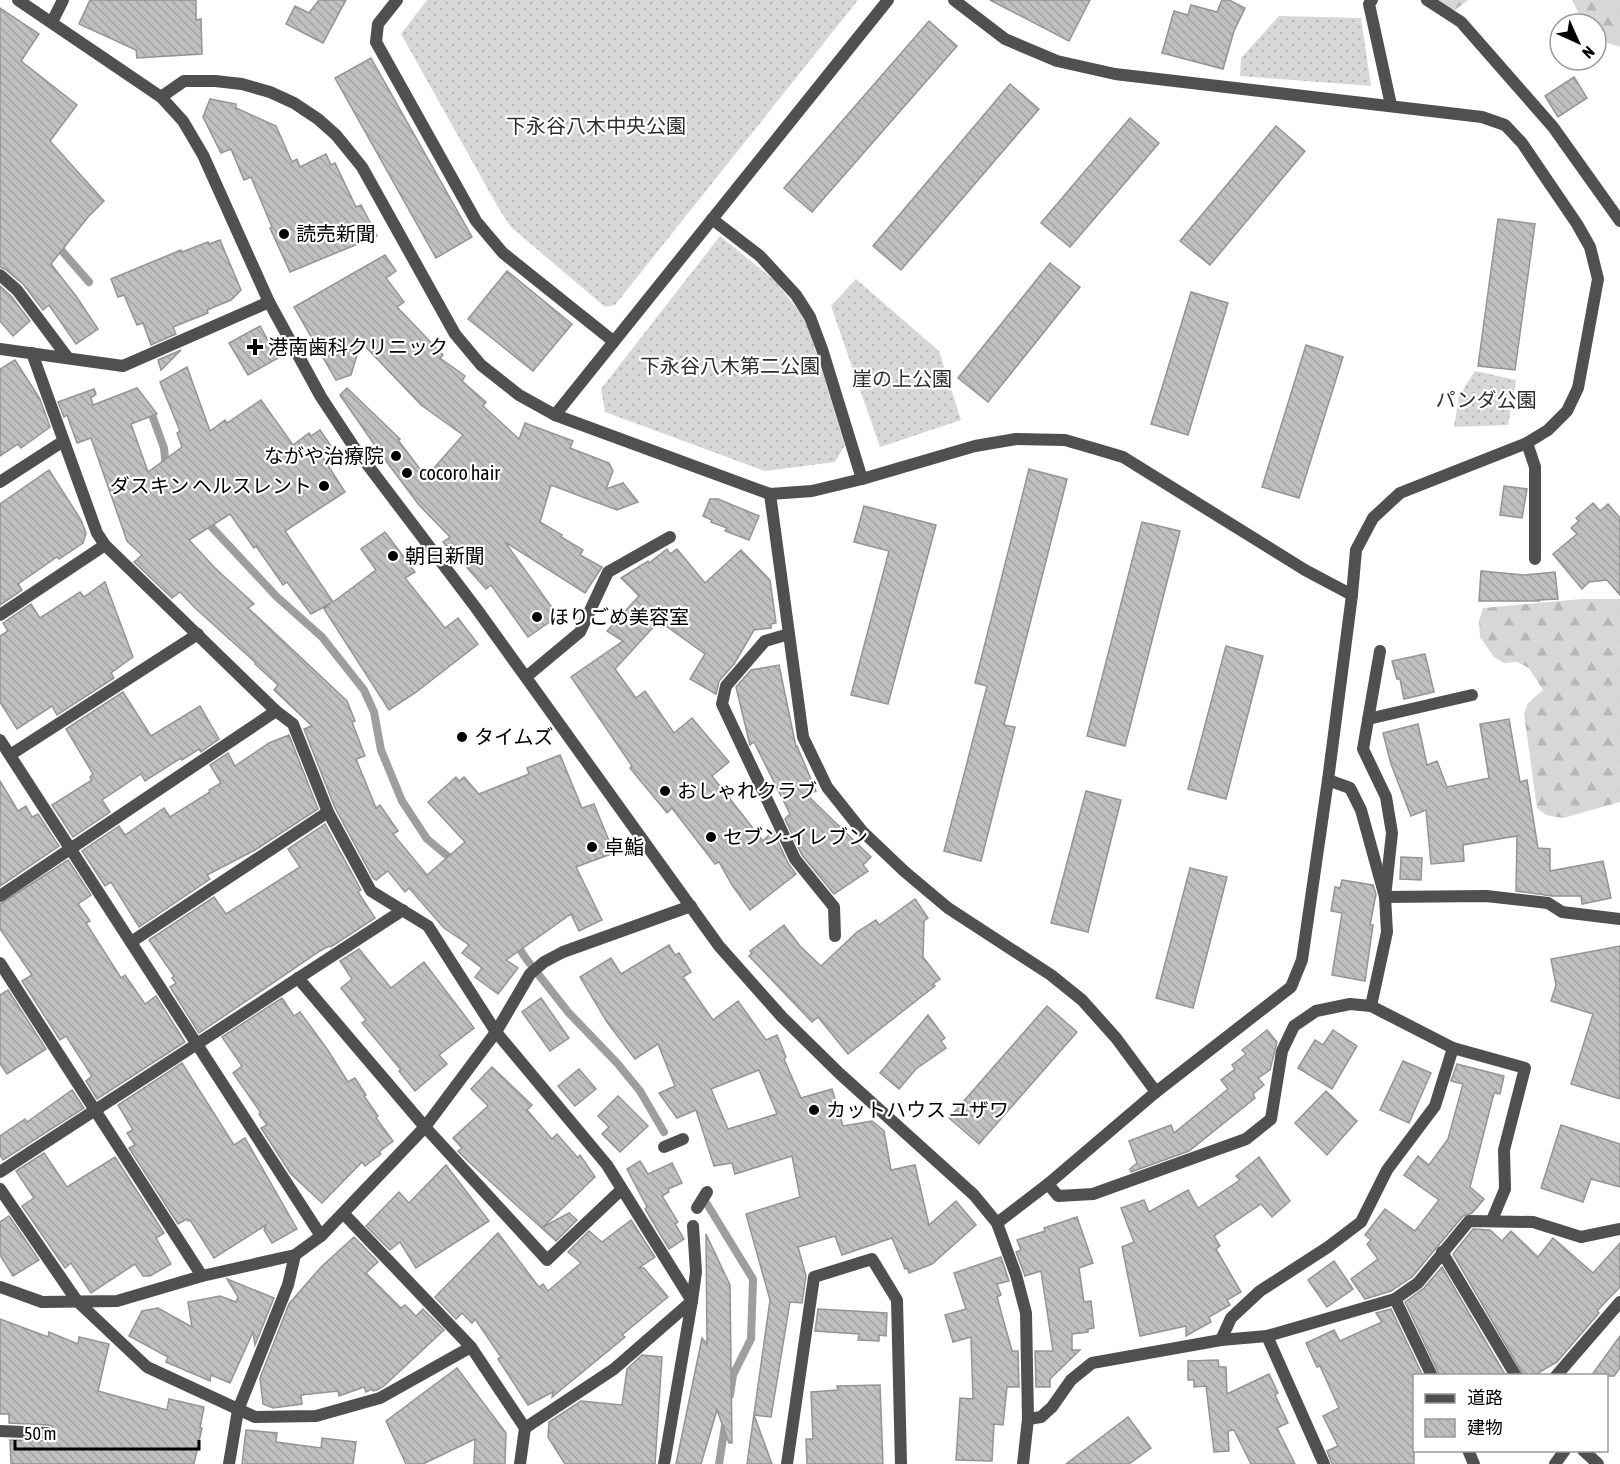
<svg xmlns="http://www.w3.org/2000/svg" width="1620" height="1464" viewBox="0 0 1620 1464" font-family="'Asap Condensed','Noto Sans JP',sans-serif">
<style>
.grass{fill:url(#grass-dots)}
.forest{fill:url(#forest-firs)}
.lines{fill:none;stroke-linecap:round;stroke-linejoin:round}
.stream{stroke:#9e9e9e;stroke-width:8}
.building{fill:url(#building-back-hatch);stroke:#949494;stroke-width:1.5;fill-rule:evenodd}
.minor{stroke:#505050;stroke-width:12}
.tertiary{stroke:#505050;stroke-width:12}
.poi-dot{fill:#000;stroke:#fff;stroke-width:2}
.labels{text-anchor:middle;stroke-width:4.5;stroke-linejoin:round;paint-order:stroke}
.park-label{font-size:20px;fill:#2e2e2e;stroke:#fff}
.poi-label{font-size:20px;fill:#000;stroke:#fff;text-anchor:start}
</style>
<defs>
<pattern id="grass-dots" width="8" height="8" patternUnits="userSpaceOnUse" patternTransform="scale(1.5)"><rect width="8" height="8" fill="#d7d7d7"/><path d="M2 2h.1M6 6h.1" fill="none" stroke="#b7b7b7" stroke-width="1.8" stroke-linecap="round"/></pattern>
<pattern id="forest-firs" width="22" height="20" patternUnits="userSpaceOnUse" patternTransform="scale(1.5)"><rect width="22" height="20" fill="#d7d7d7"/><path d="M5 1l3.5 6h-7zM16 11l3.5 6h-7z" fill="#b7b7b7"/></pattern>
<pattern id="building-back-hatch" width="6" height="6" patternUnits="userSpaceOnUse" patternTransform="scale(1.5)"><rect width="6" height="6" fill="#c0c0c0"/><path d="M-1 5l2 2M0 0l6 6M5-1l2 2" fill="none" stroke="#a3a3a3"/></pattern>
</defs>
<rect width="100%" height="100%" fill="#fff"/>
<!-- grass -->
<g class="grass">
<path d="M427,0H858L615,305L605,307L511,227L499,209L401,34Z"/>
<path d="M1279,16L1361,18L1371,86L1240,76L1241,58Z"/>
<path d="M720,236L774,280L806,320L845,445L835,462L765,471L605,412L601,389Z"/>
<path d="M856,279L939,351L961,420L880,447L831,306Z"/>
<path d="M1475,371L1516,380L1508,425L1454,427L1459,396Z"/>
</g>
<!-- forest -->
<g class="forest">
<path d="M1437,0H1468L1450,14Z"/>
<path d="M1572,0H1620V47L1596,39V24H1584Z"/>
<path d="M1582,599H1620V802L1563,818L1546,815L1537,808L1524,714L1528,703L1543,690L1529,668L1517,662L1504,663L1494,657L1480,637L1479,621L1483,608Z"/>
</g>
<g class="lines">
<!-- stream -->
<g class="stream">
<path d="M55,243L89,282"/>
<path d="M152,415L164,448L166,468"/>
<path d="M204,519L277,597L322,637L364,690L374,712L381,750L402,801L427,839L456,863"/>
<path d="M515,942L527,960L568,1012L617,1063L640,1091L664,1132"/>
<path d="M707,1204L753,1279L751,1339L733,1375L730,1395"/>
<path d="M719,1464L726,1419"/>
</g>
</g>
<!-- building -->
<g class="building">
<path d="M90,0H196V20L201,19L202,54L137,58L136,50L79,24Z"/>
<path d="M319,0H346L323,43L286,24L295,6L309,13Z"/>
<path d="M990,0H1090L1069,41Z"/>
<path d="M1222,0H1229L1245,8L1234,31L1223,69L1162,53L1174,11L1188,15L1191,5L1217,12Z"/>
<path d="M0,8L39,34L21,61L77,105L50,141L104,201L88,217L51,264L76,296L98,329L76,344L49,305L43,310L23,284L5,269L0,267Z"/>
<path d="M929,21L957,46L812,212L784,188Z"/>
<path d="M371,58L472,237L436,258L335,78Z"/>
<path d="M1574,77L1587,98L1558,117L1545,96Z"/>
<path d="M1010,84L1039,109L901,270L873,246Z"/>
<path d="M210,99L236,104V108L276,126L292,162L297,159L300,167L326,154L331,165L335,163L356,207L361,205L377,236L290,272L270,228L272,227L251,177L244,180L231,149L221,153L203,117Z"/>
<path d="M1130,118L1159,143L1070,247L1041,223Z"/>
<path d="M1276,126L1305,151L1210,265L1180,241Z"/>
<path d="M1498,219L1535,224L1515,370L1478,366Z"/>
<path d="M220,240L241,290L231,300L207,310L208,313L173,327L176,334L151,345L143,323L137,325L124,295L118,297L111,279L181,250L182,252L208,242L209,244Z"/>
<path d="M385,255L396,271L386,278L404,302L397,307L443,355L440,358L465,376L462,381L486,402L483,406L519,439L525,423L573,441L570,448L609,463L613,471L606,489L623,483L638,502L617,510L551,485L540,522L562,535L561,537L583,550L580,555L602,567L585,593L505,542L558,616L528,637L491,585L486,589L461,561L459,562L443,542L450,537L419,505L383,457L340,395L347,388L400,439L398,440L426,477L463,435L421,405L361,342L351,375L336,380L294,307Z"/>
<path d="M1050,263L1080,287L988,402L958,378Z"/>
<path d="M507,271L572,324L533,371L468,319Z"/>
<path d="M0,286L11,296L30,321L13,336L0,321Z"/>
<path d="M1191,292L1228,303L1188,435L1151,424Z"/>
<path d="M260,326L278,358L248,375L229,343Z"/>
<path d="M1306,345L1343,357L1299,498L1262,487Z"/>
<path d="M181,350L161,370L158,360Z"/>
<path d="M15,360L40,399L50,427L21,448L18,444L0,456V369Z"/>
<path d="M187,367L210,431L225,420L227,423L261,400L293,445L309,433L311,436L320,430L331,446L320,453L345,492L285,531L333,602L376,570L361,549L385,532L415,572L405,578L445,628L458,618L478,644L415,693L389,710L324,609L331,603L311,614L287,582L283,585L256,546L254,548L230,514L189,540L215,568L254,604L248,608L347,701L355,721L352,722L365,756L356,759L376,808L380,805L398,831L393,834L427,875L465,842L428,802L456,777L459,781L464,777L479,794L529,774L527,768L560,755L582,808L594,804L614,853L576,867L602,920L579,931L571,914L506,960L518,968L498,994L475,977L482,968L462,953L469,945L444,928L409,888L405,892L388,871L376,880L373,878L335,808L304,729L312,726L274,690L278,685L255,664L256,663L194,607L180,592L172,598L134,562L142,555L127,541L91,438L77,443L67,415L64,417L58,402L94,389L96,394L91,398L93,405L137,388L157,414L131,424L148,472L182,447L177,433L180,431L160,382Z"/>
<path d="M1029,469L1067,479L1004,725L1015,727L981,861L944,851L987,686L975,683Z"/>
<path d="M49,470L81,520L86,533L83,543L59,559L57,557L18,584L22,590L0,605V504Z"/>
<path d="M1504,486L1527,489L1522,518L1500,515Z"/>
<path d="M710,499H718L759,516L749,540L725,531L727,528L711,522L712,520L703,516Z"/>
<path d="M1593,503L1600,511L1608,504L1620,518V595L1607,580L1589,582L1582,589L1553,554L1577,534L1571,528L1579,521L1576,518Z"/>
<path d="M864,506L936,525L888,704L851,695L889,551L854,542Z"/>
<path d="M1142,522L1180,531L1125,746L1087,736Z"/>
<path d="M667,549L670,554L677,549L705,583L741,550L770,580L776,623L771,624V628L754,630L734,664L719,681L716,694L690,679L705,654L659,621L615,669L636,698L645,691L674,733L692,718L729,762L712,776L763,841L773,831L788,863L796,874L750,910L732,885L719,862L715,864L672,808L667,813L630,768L632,766L571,677L623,641L607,631L639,596L621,578L648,561L649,563Z"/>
<path d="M1481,571L1524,575L1555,572L1558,599L1538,600L1539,601H1479Z"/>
<path d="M105,582L133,657L111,673L114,678L57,715L52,706L17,729L0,702V636L8,631L3,623L31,604L40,618L80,592L84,597Z"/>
<path d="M1226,646L1263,656L1226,799L1188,789Z"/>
<path d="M1425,654L1434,692L1404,699L1400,679H1397L1392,661Z"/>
<path d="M779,665L796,747L797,746L816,791L807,795L871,857L863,865L868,871L834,894L802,855L785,819L790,814L754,742L750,745L749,741L736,687L751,670Z"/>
<path d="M123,692L151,736L200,706L219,739L201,752L199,749L182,760L181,758L145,781L141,774L102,800L110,812L73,837L52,805L92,780L90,777L93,774L66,729Z"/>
<path d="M1509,719L1520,782L1527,780L1538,848L1550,849V871L1603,861L1611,898L1582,904L1581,896H1552L1516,891L1517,836L1463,845L1464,861L1431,864L1426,810L1411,816L1391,764L1383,733L1418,724L1427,765L1437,761L1447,787L1489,778L1480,724Z"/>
<path d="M289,735L318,809L255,850L207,875L210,879L139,927L111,882L105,886L82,851L119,826L125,835L164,808L170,817L210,792L209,790L221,783L210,765L228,753L235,766L269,743Z"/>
<path d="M0,781L18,811L26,806L32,817L38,814L59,846L0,886Z"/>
<path d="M1086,791L1121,800L1088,932L1051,923Z"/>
<path d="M325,824L361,890L358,892L375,918L331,947L329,946L320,951L199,1033L170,987L176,983L172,978L174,976L149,940L214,897L226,914L300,867L288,849Z"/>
<path d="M1401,857L1422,858L1421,880L1400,879Z"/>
<path d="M68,860L91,895L78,904L90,921L86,923L121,978L125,975L145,1004L156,996L185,1042L97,1099L86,1081L92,1076L66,1036L60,1040L22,981L32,975L0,929V904Z"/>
<path d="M1190,868L1227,877L1193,1008L1156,998Z"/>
<path d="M1342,880L1373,885L1376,894L1370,925H1373L1365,981L1332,975L1342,913L1331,911L1335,887L1340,888Z"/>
<path d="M915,899L928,918L924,921L923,957L940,979L933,984L935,986L848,1054L818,1017L812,1022L749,956L752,953L750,951L784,925L800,946L821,966L857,932L876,920L879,925Z"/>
<path d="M669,945L675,955L679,953L691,972L683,977L713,1020L738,1001L766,1040L777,1035L786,1057L784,1059L801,1098L832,1089L843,1126L872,1121L884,1131L891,1170L915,1165L929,1225L956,1201L976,1225L932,1264L909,1273L907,1268L905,1269L892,1238L842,1255L835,1236L798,1247L806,1276L802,1303L790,1302L771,1417L754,1415L772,1464H747L770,1300L746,1214L800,1197L792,1156L735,1174L732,1163L714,1166L696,1110L677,1118L659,1093L675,1086L658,1044L635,1059L607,1022L580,977L611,958L621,974ZM759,1070L777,1114L728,1129L711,1089Z"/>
<path d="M1620,946V1099L1571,1084L1593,1014L1551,1001L1556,985L1551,959Z"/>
<path d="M359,949L391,988L424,962L474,1028L439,1055L447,1064L415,1091L399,1071L401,1070L362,1023L366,1020L341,988L352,979L340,961Z"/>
<path d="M8,990L46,1049L7,1074L0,1064V995Z"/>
<path d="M282,998L294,1016L300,1012L327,1049L348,1082L355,1078L366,1095L364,1096L378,1116L376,1118L393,1141L379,1152L381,1154L365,1166L362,1162L322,1203L291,1174L261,1128L267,1125L259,1114L261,1113L233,1073L242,1066L222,1037Z"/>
<path d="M541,998L569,1038L550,1051L522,1012Z"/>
<path d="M1047,1006L1077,1032L979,1144L949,1118Z"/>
<path d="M928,1015L945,1038L941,1041L946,1048L916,1069L899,1089L880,1073Z"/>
<path d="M1267,1030L1277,1042L1270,1070L1258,1078L1264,1085L1253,1094L1255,1098L1189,1151L1131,1172L1130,1169L1137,1163L1129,1141L1171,1125L1174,1133L1228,1089L1221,1080L1235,1069L1232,1065L1246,1054L1242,1050Z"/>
<path d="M1333,1030L1357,1046L1332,1089L1298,1068L1315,1040L1323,1045Z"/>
<path d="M1403,1061L1431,1073L1409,1123L1380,1110Z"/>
<path d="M182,1063L234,1145L245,1138L297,1229L272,1243L264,1230L266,1225L214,1258L190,1220L188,1221L187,1219L178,1224L129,1148L135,1145L127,1133L133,1130L118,1105Z"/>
<path d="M1457,1064L1504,1076L1500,1094L1494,1093L1470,1187L1484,1199L1472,1213L1463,1216L1412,1277L1391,1291L1365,1299L1351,1279L1378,1259L1367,1244L1371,1240L1365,1235L1385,1209L1415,1231L1439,1200L1404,1175L1418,1156L1429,1165L1448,1139L1463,1084L1451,1081Z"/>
<path d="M492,1067L532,1105L527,1110L552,1139L557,1134L578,1158L580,1155L595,1177L543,1227L569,1213L577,1220L556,1241L469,1162L458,1151L462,1148L453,1138L488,1106L471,1089Z"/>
<path d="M579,1069L596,1089L575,1106L558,1086Z"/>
<path d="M72,1090L84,1108L3,1160L0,1155V1136L25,1119L27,1122Z"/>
<path d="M1326,1091L1357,1121L1327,1155L1295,1123Z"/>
<path d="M618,1096L648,1126L620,1152L602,1134L609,1127L598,1116Z"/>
<path d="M1561,1125L1620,1144V1187L1591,1179L1583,1202L1541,1188Z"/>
<path d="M44,1153L67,1187L115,1157L164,1233L156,1238L171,1264L150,1276H143L135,1264L91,1293L71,1263L65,1268L22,1206L34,1198L16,1171Z"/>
<path d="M1259,1157L1290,1201L1272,1217L1261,1204L1214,1236L1220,1246L1216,1249L1241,1292L1227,1300L1230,1305L1209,1317L1211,1322L1186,1336V1326L1140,1336L1122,1247L1134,1242L1121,1208L1144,1200L1149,1212L1188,1190L1198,1208L1240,1180L1236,1176Z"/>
<path d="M640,1161L648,1174L672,1163L682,1183L668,1189L669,1192L662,1196L678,1222L675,1224L684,1239L669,1249L645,1209L647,1207L627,1169Z"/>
<path d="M446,1165L489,1221L416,1268L400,1242L390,1250L366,1226L399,1192L409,1203Z"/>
<path d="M9,1216L39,1260L13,1276L0,1255V1222Z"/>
<path d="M1077,1217L1093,1263L1079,1268L1084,1302L1091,1301L1094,1328L1088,1329V1332L1072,1334V1350H1080L1050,1379V1387H1036L1035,1351H1053L1041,1271L1025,1276L1016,1252L1021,1250L1017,1240L1045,1231L1044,1228Z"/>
<path d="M631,1220L655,1257L639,1268H644L668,1297L622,1335L625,1337L552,1397L553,1392L528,1405L498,1359L501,1357L475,1319L472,1323L462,1313L456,1319L435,1297L498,1233L539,1287L543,1284L548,1291L581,1263L568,1252L589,1231L602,1242Z"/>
<path d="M1473,1229L1490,1230L1502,1241L1511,1231L1538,1257L1553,1238L1593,1273L1620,1243V1287L1597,1311L1599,1313L1557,1362L1533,1376H1524L1453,1254Z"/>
<path d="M706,1234L730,1285L732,1443H729L717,1410L701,1464H676L702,1338L707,1344Z"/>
<path d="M354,1237L378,1262L366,1273L401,1308L405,1305L416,1316L423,1309L444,1330L384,1386L377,1390L373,1391L372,1389L366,1392L364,1387L339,1396L338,1391L301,1395L302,1404L273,1408L263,1404L260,1378L289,1304L321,1267Z"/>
<path d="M1001,1257L1009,1281L997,1284L1001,1295L997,1297L1012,1351H1018L1019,1387H1007L1003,1425L994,1424L992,1461L956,1460L960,1398L973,1399L971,1337L953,1342L945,1315L966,1309L954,1273Z"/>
<path d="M1334,1261L1353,1289L1327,1307L1308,1280Z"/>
<path d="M1442,1267L1506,1376H1440L1405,1302L1424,1288Z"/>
<path d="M227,1279L274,1298L255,1345L253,1332L230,1383L211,1375L210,1381L166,1362L168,1357L129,1336L142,1311L158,1308L192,1327L188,1302L220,1296L236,1302L238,1297Z"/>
<path d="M818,1309L887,1313L886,1336L879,1335V1341L858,1340L859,1334L815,1331Z"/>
<path d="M1391,1309L1423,1376H1414V1464H1332L1327,1451L1338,1446L1323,1416L1339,1408L1320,1366L1317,1367L1306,1343L1334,1330L1340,1341L1382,1322L1376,1313Z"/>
<path d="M0,1319L48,1337L49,1332L78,1344L79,1337L109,1344L98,1391L167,1410L169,1399L204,1407L200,1428H202L194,1464H11L10,1440L47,1441L54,1438L55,1433L52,1426L48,1425L9,1423V1414H0Z"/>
<path d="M1620,1336V1368L1614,1376H1591Z"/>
<path d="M642,1355L662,1357L655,1464H565L548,1437L549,1422L581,1401L622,1405L627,1369Z"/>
<path d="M1218,1360L1219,1367H1226L1227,1394L1269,1374L1278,1393L1275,1395L1288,1423L1277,1428L1295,1464H1251L1234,1430L1228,1431L1229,1451L1214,1452L1206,1386L1194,1387V1380H1188V1361Z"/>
<path d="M457,1368L506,1433L505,1464H474L475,1439L423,1464H406L386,1421Z"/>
<path d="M880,1385L883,1464H807L806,1439H813L811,1392L838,1390L837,1386Z"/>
<path d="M1128,1417L1151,1448L1129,1464H1066Z"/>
<path d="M246,1430L277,1433L276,1442L321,1448L322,1438L356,1442L353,1464H242Z"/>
</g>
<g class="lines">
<!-- minor -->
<g class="minor">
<path d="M1372,0L1369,4L1391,105"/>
<path d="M1427,0L1461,22L1553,127L1620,221"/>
<path d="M52,22L63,0"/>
<path d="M161,97L184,81H215L242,84L270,92L294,103L318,119L336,135L362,167L455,334L481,365L519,395L555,415L770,494L812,491L862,479L975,446L1016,439L1065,440L1096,449L1123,457L1305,570L1352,595"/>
<path d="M712,219L760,256L796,295L810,317L822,349L862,479"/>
<path d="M0,275L17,290L68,358"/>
<path d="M0,349L123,366L269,302"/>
<path d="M32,353L97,533L105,545L276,711L293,724L328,812L371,891L428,926L496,1032L607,1165L692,1301"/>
<path d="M1527,443L1535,467V559"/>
<path d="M0,482L62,442"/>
<path d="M0,615L105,545"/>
<path d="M789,634L765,641L726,686L722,704L795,859L834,907L835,936"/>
<path d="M526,677L580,632L608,572L670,537"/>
<path d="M1368,719L1472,695"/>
<path d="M0,740L321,1236"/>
<path d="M10,755L198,634"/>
<path d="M1328,780L1350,788L1361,810L1385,897L1486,896L1548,903L1562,912L1620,919"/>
<path d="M0,896L276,711"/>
<path d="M131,942L328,812"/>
<path d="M0,963L202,1276"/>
<path d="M298,978L425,1127L547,1260L621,1190"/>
<path d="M1371,1006L1387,932L1385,897L1392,833L1386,797L1363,749L1380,651"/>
<path d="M1453,1048L1525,1068L1504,1150L1505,1189L1492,1220"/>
<path d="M664,1147L683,1139"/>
<path d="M0,1172L403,910"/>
<path d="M1048,1184L1058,1196L1093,1194L1246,1139L1271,1119L1282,1051L1294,1026L1316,1011L1350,1004L1371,1006L1453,1048L1435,1106L1387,1170L1361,1222L1328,1247L1260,1291L1231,1318L1221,1340"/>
<path d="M0,1189L77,1301L147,1367L255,1417L316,1416L380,1398L471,1347"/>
<path d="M697,1208L707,1192"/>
<path d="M343,1213L471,1347L525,1428L520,1464"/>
<path d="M1442,1252L1516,1376"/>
<path d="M1395,1299L1432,1376"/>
<path d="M692,1301L696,1272L693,1226"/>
<path d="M1267,1336L1324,1464"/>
<path d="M1556,1376L1620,1302"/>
<path d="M1028,1419L1041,1417L1052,1407L1071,1380L1092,1363L1221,1340L1267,1336L1395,1299L1418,1283L1469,1221L1533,1222L1581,1237L1620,1229"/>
<path d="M525,1428L614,1369L692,1301L664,1464"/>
<path d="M0,1431L47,1433"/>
<path d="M1468,1450L1474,1464"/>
<path d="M1583,1450L1598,1464"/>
<path d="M229,1464L238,1410L288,1285L295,1255"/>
<path d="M787,1464L814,1277L872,1259L897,1300L901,1464"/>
<path d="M1555,1464L1565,1450"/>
</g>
<!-- tertiary -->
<g class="tertiary">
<path d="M18,0L161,97L183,121L203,155L269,302L321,397L354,447L476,608L719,946L782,1017L839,1073L974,1195L997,1223L1016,1275L1026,1313L1028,1419L1023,1464"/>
<path d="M397,0L378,24L376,42L476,221L503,253L613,341"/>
<path d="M954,0L1005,39L1057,61L1115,74L1482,117L1505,125L1522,143L1577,224L1590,247L1598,279L1578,388L1567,411L1548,430L1527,443L1400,493L1373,518L1356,550L1352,595L1328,780L1302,960L1291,987L1156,1092L1048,1184L997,1223"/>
<path d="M555,415L888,0"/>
<path d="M770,494L803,737L827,787L862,831L904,871L948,908L1051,975L1082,1000L1116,1038L1156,1092"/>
<path d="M0,1287L42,1302L117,1301L202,1276L295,1255L321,1236L425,1127L496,1032L530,974L544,962L563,952L691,906"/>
</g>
</g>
<!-- markers -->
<g class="poi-dot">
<circle cx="284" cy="234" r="6"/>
<path d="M252 338h6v6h6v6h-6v6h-6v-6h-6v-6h6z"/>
<circle cx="396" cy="456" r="6"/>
<circle cx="407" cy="473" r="6"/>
<circle cx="324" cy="486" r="6"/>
<circle cx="393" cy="556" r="6"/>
<circle cx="537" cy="617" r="6"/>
<circle cx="462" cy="737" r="6"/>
<circle cx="665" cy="791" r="6"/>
<circle cx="711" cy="837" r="6"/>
<circle cx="592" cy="847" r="6"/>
<circle cx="814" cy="1110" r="6"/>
</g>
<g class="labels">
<!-- park labels -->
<g class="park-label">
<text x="596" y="133">下永谷八木中央公園</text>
<text x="730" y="373">下永谷八木第二公園</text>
<text x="902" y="386">崖の上公園</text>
<text x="1486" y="407">パンダ公園</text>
</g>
<!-- poi labels -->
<g class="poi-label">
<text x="296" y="241">読売新聞</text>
<text x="268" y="354">港南歯科クリニック</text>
<text x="384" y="463" text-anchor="end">ながや治療院</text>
<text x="419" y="480">cocoro hair</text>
<text x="312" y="493" text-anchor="end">ダスキン ヘルスレント</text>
<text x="405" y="563">朝日新聞</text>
<text x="549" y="624">ほりごめ美容室</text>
<text x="474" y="744">タイムズ</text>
<text x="677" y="798">おしゃれクラブ</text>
<text x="723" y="844">セブン-イレブン</text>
<text x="604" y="854">卓鮨</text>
<text x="826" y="1117">カットハウス ユザワ</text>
</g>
</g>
<!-- legend -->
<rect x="1413" y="1374" width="195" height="78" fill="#ffffff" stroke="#999999" stroke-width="1.5"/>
<rect x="1425" y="1394" width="30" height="9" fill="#505050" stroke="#999999" stroke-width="1.5"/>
<text x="1467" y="1404" font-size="18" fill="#000000">道路</text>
<rect x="1425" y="1419" width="30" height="18" fill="url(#building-back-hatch)" stroke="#999999" stroke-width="1.5"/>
<text x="1467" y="1434" font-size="18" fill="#000000">建物</text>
<!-- north arrow -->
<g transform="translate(1578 42) rotate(135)"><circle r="28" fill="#ffffff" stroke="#999999" stroke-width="1.5"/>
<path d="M0-4.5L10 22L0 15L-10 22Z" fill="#000000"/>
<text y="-9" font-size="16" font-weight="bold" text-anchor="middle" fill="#000000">N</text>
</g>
<!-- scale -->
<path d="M15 1440v9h184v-9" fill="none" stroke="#000000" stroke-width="3"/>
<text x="24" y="1440" font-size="18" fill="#000000" stroke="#ffffff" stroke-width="4.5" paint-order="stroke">50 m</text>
</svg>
